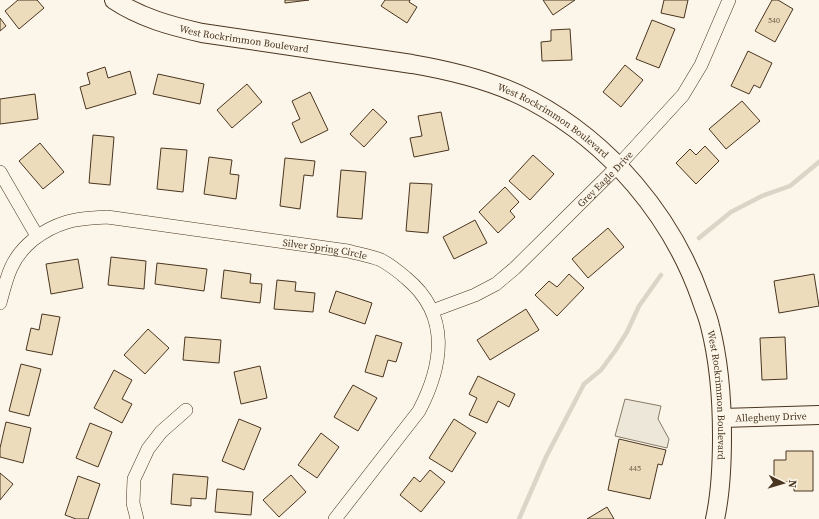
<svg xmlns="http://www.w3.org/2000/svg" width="819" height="519" viewBox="0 0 819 519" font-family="'Source Serif 4',serif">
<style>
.parking{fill:#ede7d9;stroke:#887966}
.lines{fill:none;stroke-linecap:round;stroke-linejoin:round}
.stream{stroke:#dcd4c6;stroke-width:4.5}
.building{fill:#ecdcbc;stroke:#4a3520}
.street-casing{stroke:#4a3520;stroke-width:14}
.secondary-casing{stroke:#4a3520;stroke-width:20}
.street{stroke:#fbf6e9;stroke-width:13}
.secondary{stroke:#fbf6e9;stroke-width:18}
.labels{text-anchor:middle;stroke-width:3;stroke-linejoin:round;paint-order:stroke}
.number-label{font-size:8px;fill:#725f47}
.street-label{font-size:10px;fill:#4a3520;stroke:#fbf6e9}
</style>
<rect width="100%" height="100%" fill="#fbf6e9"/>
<!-- parking -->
<path class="parking" d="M625,399L661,406L658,419L669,439L667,448L615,436Z"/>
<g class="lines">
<!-- stream -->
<g class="stream">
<path d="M699,238L731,212L762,196L790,186L819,162"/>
<path d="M519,519L546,457L584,384L601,370L615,351L627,332L639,306L661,275"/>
</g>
</g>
<!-- building -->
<g class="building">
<path d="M18,0H37L44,8L19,29L5,11Z"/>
<path d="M285,0H309L285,3Z"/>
<path d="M385,0H410L409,2L417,7L407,23L381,6Z"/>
<path d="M543,0H575L553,15Z"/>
<path d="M664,0H688L684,18L661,13Z"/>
<path d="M772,0H778L793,9L775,42L755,31Z"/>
<path d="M0,18L6,26L0,31Z"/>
<path d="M652,20L675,29L659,68L636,59Z"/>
<path d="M570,29L572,60L542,61L541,42L551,41V30Z"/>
<path d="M748,51L772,63L760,88L754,85L749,94L731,86Z"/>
<path d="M625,65L643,80L621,107L603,92Z"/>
<path d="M105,67L108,78L130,71L136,94L86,109L80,87L90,84L87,73Z"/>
<path d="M158,74L204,84L200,104L153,94Z"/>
<path d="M247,84L262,102L232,128L217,110Z"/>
<path d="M310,92L328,130L301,143L292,123L300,119L292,101Z"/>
<path d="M35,94L38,119L0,124V99Z"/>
<path d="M742,101L760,121L726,149L709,129Z"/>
<path d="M373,109L387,122L364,147L350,134Z"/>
<path d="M441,112L449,150L414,157L410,138L422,136L418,116Z"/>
<path d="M93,135L114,137L110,185L89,183Z"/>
<path d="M40,143L64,172L43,189L19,161Z"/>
<path d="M705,146L719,161L696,184L676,163L690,149L696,155Z"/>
<path d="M161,148L187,150L183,192L157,189Z"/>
<path d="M533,155L554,174L530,200L509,181Z"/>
<path d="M209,157L232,160L230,174L239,175L236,199L204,194Z"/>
<path d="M285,158L315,161L313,176L304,175L300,209L280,206Z"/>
<path d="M341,170L366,172L362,219L337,217Z"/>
<path d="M410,183L432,184L428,233L406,231Z"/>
<path d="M505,187L519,202L510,211L515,217L498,233L479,212Z"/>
<path d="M475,220L487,243L454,259L443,237Z"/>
<path d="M608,228L624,247L588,278L572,259Z"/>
<path d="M111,257L146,261L144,289L108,285Z"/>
<path d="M78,259L83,288L51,294L46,264Z"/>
<path d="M157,263L207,269L204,291L155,284Z"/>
<path d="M224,270L251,274L250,283L262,284L260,303L221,298Z"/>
<path d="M569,274L584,288L557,316L535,295L549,281L557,287Z"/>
<path d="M814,274L819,306L779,313L774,281Z"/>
<path d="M277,280L296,282L295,291L315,293L313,312L274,309Z"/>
<path d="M336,291L372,303L365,324L329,312Z"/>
<path d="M526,309L539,330L490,360L477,340Z"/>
<path d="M42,314L60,317L52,355L26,350L31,328L39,330Z"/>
<path d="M148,329L169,348L145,374L124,355Z"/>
<path d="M376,335L402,343L396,362L388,360L383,377L365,372Z"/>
<path d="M185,337L221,340L219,363L183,360Z"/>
<path d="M785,337L787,379L762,380L760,338Z"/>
<path d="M21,364L41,369L29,416L9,411Z"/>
<path d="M260,366L267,398L241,404L234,372Z"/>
<path d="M114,370L132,380L122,399L132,404L122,423L94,408Z"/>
<path d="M478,376L515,394L509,407L498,401L487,423L469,415L477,398L469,394Z"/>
<path d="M353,385L377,398L358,431L334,417Z"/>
<path d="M239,419L261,428L244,470L222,461Z"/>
<path d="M454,419L476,433L452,472L429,458Z"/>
<path d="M6,422L31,428L23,463L0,457V448Z"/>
<path d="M90,423L112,432L98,467L76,458Z"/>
<path d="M321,433L339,447L317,478L298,465Z"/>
<path d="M619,439L666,450L662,465L658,464L650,499L608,490Z"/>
<path d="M786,451H813V491H794V482H774V460H786Z"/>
<path d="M430,470L445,482L421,512L400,495L414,477L420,482Z"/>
<path d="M0,473L13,484L0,500Z"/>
<path d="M173,474L208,477L206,499L191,498V506L171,504Z"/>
<path d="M291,475L306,492L279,517L263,500Z"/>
<path d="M78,476L100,484L88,519H76L65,515Z"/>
<path d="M217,489L253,492L251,515L215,512Z"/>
<path d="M607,507L614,519H587Z"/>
</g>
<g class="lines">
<defs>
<g id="street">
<path d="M0,172L37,236"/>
<path id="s1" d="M0,303C3,292 6,279 11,268C21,245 44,229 67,222C80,218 94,218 107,217L348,251C359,254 371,256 381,260C390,265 398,271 406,278C451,315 443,365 419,411L335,519"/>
<path id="s2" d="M432,311L475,295L496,284L515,268L618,166L683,95L701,65L729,0"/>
<path d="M137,519L133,503L134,479L148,449L161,432L186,410"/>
</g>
<g id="secondary">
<path id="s3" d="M114,0C141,18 171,26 202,33L412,64C453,71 495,81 532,101C610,143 672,216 701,299C704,308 708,317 710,326C719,361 722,399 722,436C722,464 721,492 715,519"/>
<path id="s4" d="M722,418L819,415"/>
</g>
</defs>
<!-- street casing -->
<use href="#street" class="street-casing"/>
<!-- secondary casing -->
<use href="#secondary" class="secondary-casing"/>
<!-- street -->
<use href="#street" class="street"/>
<!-- secondary -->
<use href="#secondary" class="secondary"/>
</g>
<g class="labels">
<!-- number labels -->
<g class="number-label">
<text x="774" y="23">540</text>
<text x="635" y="471">445</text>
</g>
<!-- street labels -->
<g class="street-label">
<text dy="4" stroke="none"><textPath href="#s3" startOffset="137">West Rockrimmon Boulevard</textPath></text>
<text dy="4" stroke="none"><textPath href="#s3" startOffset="461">West Rockrimmon Boulevard</textPath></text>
<text dy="4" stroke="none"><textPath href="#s2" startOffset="221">Grey Eagle Drive</textPath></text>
<text dy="4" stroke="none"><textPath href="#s1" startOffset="372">Silver Spring Circle</textPath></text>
<text dy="4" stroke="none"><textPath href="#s3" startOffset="797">West Rockrimmon Boulevard</textPath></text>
<text dy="4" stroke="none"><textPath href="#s4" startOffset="49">Allegheny Drive</textPath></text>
</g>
</g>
<!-- north arrow -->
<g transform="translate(783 483) rotate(95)" stroke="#fbf6e9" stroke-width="3" paint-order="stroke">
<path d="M0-3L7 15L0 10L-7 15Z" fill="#4a3520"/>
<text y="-6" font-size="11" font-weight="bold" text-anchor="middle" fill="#4a3520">N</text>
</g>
</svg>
